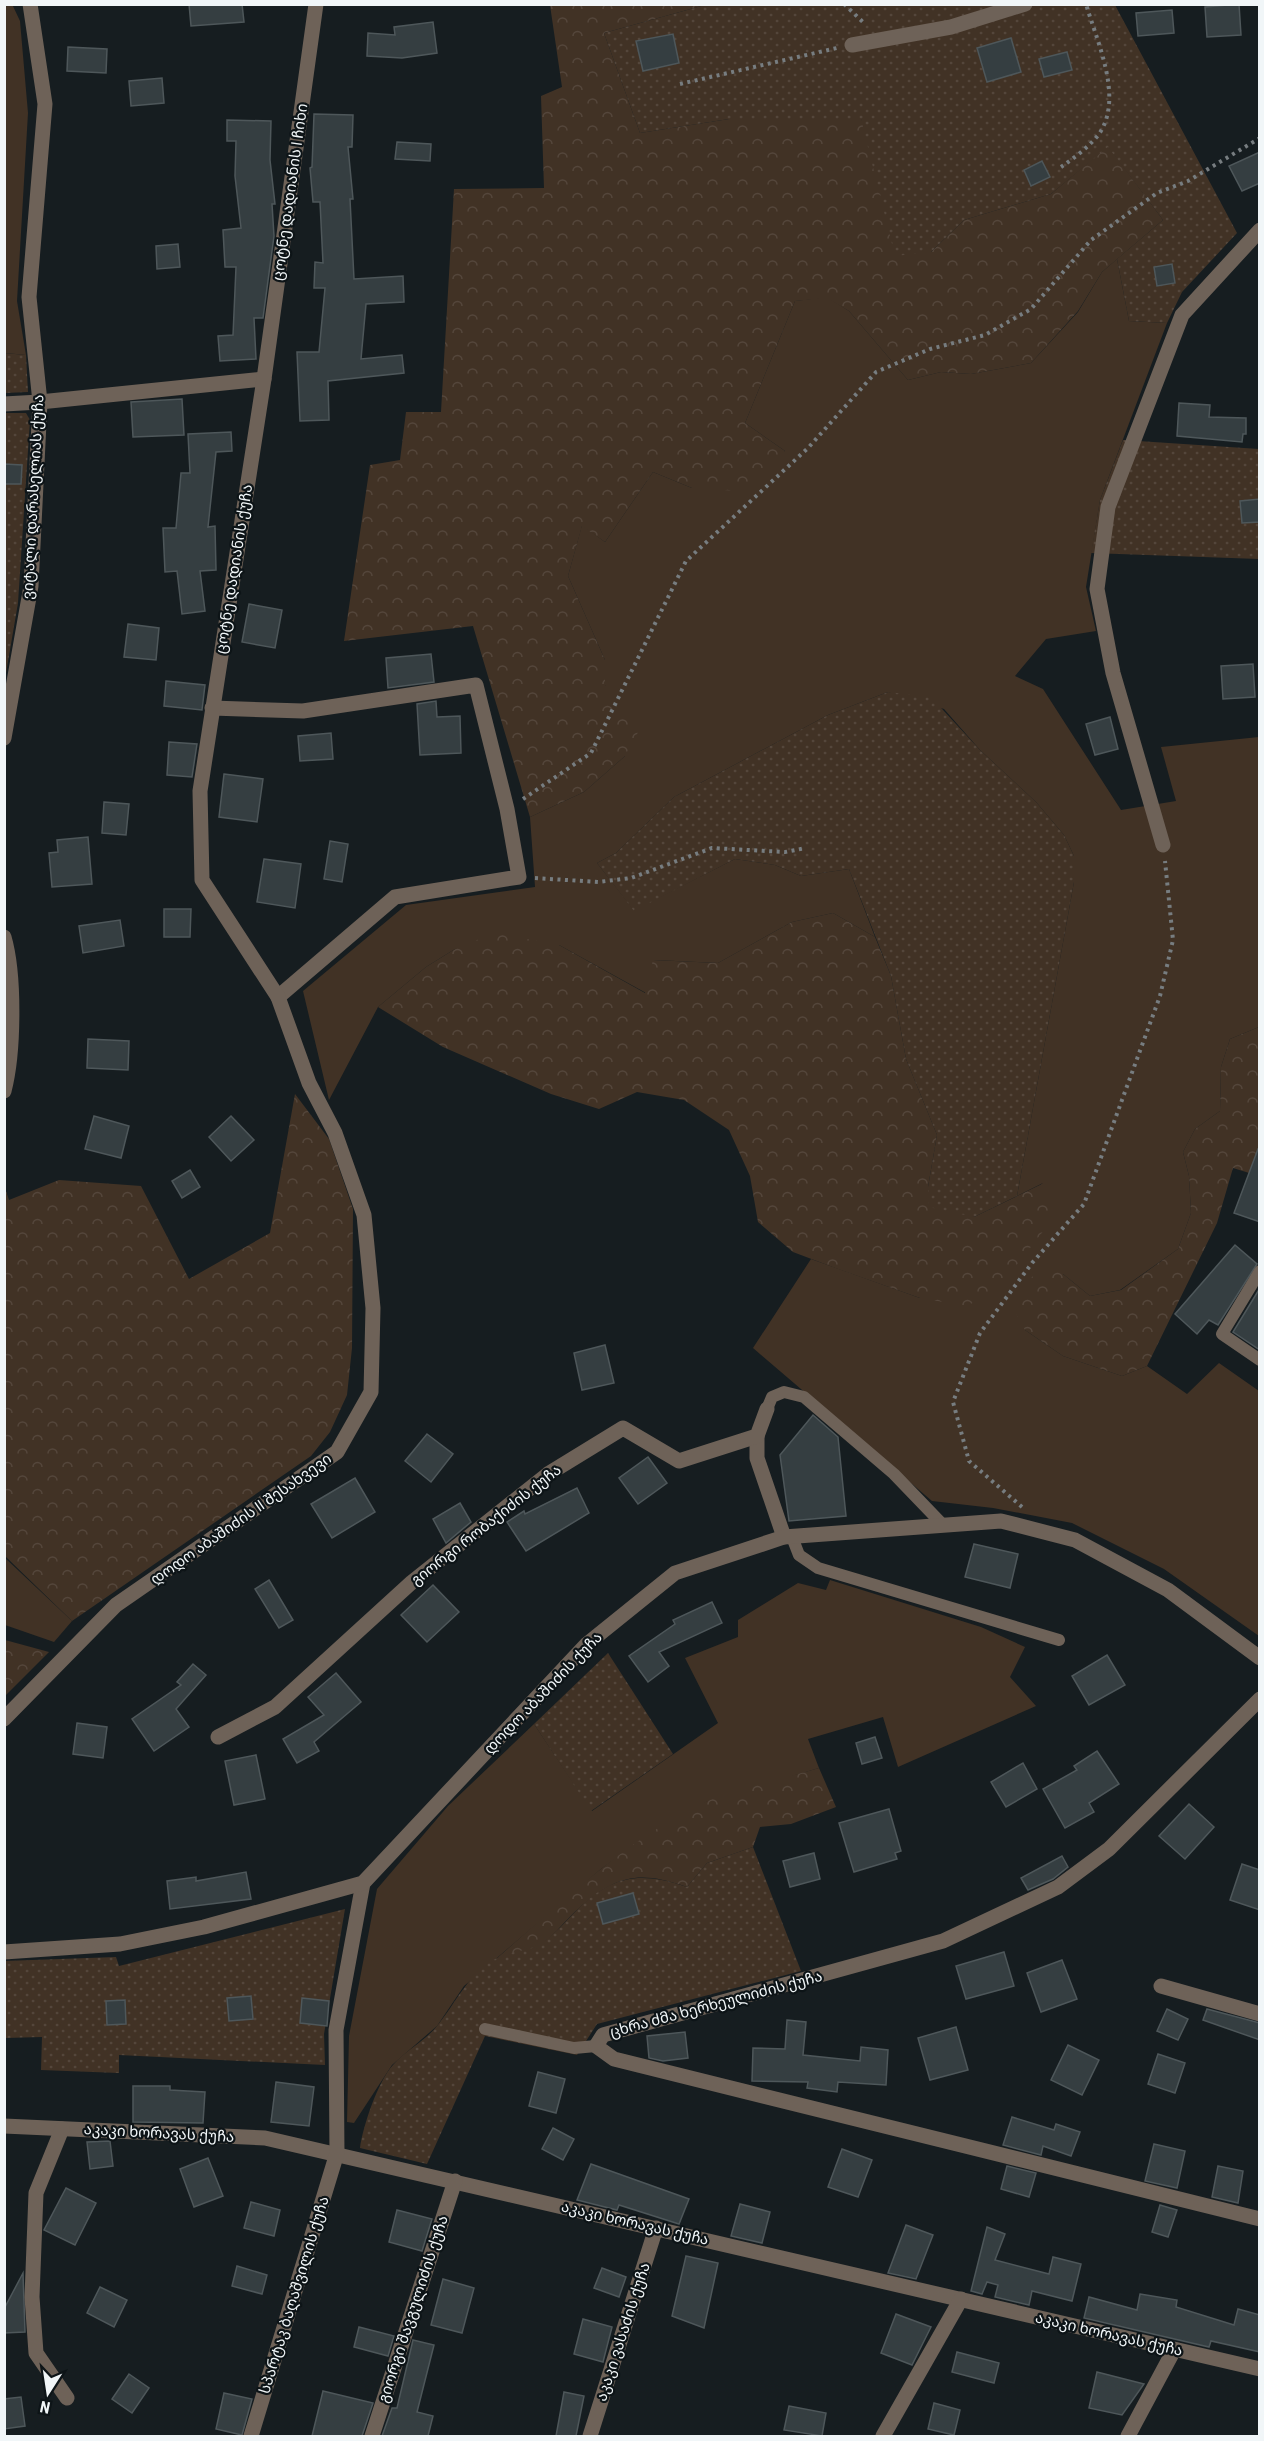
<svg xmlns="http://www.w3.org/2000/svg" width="1264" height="2441" viewBox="0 0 1264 2441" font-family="'Roboto Condensed','Noto Sans Georgian',sans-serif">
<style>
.grass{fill:#413225}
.forest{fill:url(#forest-crowns)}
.park{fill:url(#park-dots)}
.building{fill:#353e41;stroke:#4e575a;stroke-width:1.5}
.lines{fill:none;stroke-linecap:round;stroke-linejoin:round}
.path{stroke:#777d80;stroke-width:4;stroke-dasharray:3 4.5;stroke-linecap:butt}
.service{stroke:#6e6258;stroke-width:12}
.minor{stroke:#6e6258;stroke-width:15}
.tertiary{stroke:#6e6258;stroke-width:15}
.labels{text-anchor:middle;stroke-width:4.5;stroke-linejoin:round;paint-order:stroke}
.street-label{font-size:15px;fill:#f1f6f8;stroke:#0d1417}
</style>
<defs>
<pattern id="forest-crowns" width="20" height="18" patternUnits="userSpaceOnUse" patternTransform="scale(1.5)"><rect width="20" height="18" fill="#413225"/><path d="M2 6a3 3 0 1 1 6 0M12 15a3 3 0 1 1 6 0" fill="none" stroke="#54463b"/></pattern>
<pattern id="park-dots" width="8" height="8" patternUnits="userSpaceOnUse" patternTransform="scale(1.5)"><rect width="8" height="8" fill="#413225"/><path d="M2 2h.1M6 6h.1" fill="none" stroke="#54463b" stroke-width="1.8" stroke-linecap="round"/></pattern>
</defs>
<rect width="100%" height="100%" fill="#161d20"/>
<!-- grass -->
<g class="grass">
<path d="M12,4L20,21L28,113L17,301L26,355L5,353L4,5Z"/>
<path d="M1117,259L1129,321L1167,323L1100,500L1086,587L1096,631L1046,639L1015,676L1043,689L1121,810L1176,801L1161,747L1259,737V1027L1230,1039L1221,1067L1220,1111L1195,1129L1183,1152L1189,1176L1191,1213L1178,1249L1120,1290L1090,1296L1063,1274L1025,1330L1063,1356L1122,1376L1147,1366L1187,1394L1219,1363L1259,1391V1636L1164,1569L1072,1523L993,1508L932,1501L753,1348L811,1259L920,1298L1043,1183L1017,1196L1074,882V856L1064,835L1036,802L980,750L944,709L888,692L828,715L674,797L616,853L597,863L634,910L735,859L775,865L801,876L849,869L875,937L833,913L792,922L718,963L654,960L646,993L559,945L455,949L426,967L378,1007L329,1100L303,991L406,905L535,887L530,817L584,792L625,756L605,685V660L568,576L582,525L605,542L653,472L692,488L785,451L745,423L795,301L827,297L849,311L908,380L941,372L971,374L1031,363L1078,312L1102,272Z"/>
<path d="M4,1557L72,1621L54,1642L5,1625Z"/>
<path d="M830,1580L981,1627L1025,1647L1010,1677L1036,1706L898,1767L883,1717L808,1739L819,1768L706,1802L637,1843L601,1869L464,1986L437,2026L392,2065L354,2123L347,2122L349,2036L377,1889L448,1806L534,1724L592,1811L718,1723L685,1658L738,1637V1620L798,1583L826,1590Z"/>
</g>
<!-- forest -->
<g class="forest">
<path d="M550,5H705L604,33L640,133L729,119H861L931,252L964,220L1051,194L1108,146L1163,220L1102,272L1078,311L1031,363L971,374L941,372L908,380L849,311L827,298L795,301L745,423L785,451L739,491L692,488L653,472L605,542L582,526L568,576L605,660V685L642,725L625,756L584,792L530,817L473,626L344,641L370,465L400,460L406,412H441L454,189L544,188L541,96L562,87Z"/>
<path d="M833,913L875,937L891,976L906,1059L937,1135L928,1187L974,1217L1044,1183L1055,1216L995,1293L966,1306L920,1298L838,1269L793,1252L758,1222L750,1176L729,1130L684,1100L637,1092L599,1109L551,1094L443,1047L378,1007L426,967L455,949L494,933L559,945L645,993L653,960L718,963L792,922Z"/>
<path d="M1259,1027V1176L1233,1168L1217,1223L1147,1366L1122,1376L1063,1356L1025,1330L1012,1306L1041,1264L1063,1274L1090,1296L1121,1290L1178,1249L1191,1213L1189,1176L1183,1152L1195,1129L1220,1111L1221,1067L1230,1039Z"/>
<path d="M295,1094L329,1139L353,1209L352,1348L347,1395L330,1432L311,1456L72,1621L5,1556V1188L9,1200L59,1180L141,1186L189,1279L270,1233Z"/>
<path d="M5,1640L49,1652L5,1696L4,1640Z"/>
<path d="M819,1768L836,1807L791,1824L760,1827L753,1847L707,1863L687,1887C639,1870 616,1875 578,1909C561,1924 555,1937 533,1949C523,1954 508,1955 497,1958C562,1902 627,1839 705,1802C736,1788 785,1778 819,1768Z"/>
</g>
<!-- park -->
<g class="park">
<path d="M705,5H1115L1237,233L1182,292L1167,323L1129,321L1117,259L1163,220L1108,147L1051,194L964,220L931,252L895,256L861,119H729L640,133L604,33Z"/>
<path d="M4,353L26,355L28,392L5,393Z"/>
<path d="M5,413H26L30,420L18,603L5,679Z"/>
<path d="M1123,440L1259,449V559L1091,553L1100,500Z"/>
<path d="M888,692L931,697L980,750L1036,802L1064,835L1074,856V882L1017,1196L974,1217L929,1207L928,1187L937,1135L906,1059L891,976L849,869L801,876L775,865L735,859L634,911L597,863L616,853L674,797L828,715Z"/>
<path d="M608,1653L673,1754L591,1811L534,1724Z"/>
<path d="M753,1847L801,1971L597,2024L577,2055L485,2036L427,2164L360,2148C363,2126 378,2081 393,2065C406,2050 425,2041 437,2026C456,2003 469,1972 497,1958C512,1950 527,1953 543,1942C557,1932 565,1922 576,1911C612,1875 640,1871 687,1887L707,1863Z"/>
<path d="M345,1909L324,2034L325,2065L119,2055V2073L41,2070L42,2037L5,2038L4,1961L116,1957L119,1966Z"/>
</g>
<!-- building -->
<g class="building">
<path d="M189,4H242L244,22L191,26Z"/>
<path d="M1239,4L1241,35L1207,37L1205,7Z"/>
<path d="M1172,10L1174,33L1138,36L1136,13Z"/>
<path d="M433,22L437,53L402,58L367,56L368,33L395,35L394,27Z"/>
<path d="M673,34L679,63L643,71L636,41Z"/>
<path d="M1011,38L1021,72L987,82L977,48Z"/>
<path d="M68,47L107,49L106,73L67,71Z"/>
<path d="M1067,52L1072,70L1044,77L1039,59Z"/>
<path d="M162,78L164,103L131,106L129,81Z"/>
<path d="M314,114L353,115L352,147H348L353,199H350L354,279L403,276L404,302L366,304L361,359L402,355L404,373L328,381L329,420L300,421L297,352H319L325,288H314L315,262L323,263L320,202H313L310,168L312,167Z"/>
<path d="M227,120L271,121L270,160L275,204H272L274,236L263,318H254L256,359L220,361L218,336L233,335L236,267H225L223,230L241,228L235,176L236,141H227Z"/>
<path d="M397,142L431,144L430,161L395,159Z"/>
<path d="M1260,152V183L1242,191L1229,166Z"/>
<path d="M1042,161L1050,177L1031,186L1024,170Z"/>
<path d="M178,244L180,267L157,269L156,246Z"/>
<path d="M1172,264L1175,283L1157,286L1154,267Z"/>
<path d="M182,399L184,435L133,437L131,402Z"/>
<path d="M1179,403L1210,405L1209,417L1246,418V434H1243L1242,442L1177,436Z"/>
<path d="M231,432L232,451L216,452L208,527L215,526L216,570L200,571L205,611L182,614L177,571L165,572L163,528H176L181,473H190L188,434Z"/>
<path d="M4,464L22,465L21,484H4Z"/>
<path d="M1260,499V522L1242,523L1240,501Z"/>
<path d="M249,604L282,610L275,648L242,642Z"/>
<path d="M128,624L159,628L156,660L124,657Z"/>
<path d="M431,654L434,682L388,688L386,658Z"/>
<path d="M1253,664L1255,697L1223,699L1221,666Z"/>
<path d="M166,681L205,685L202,710L164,706Z"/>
<path d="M436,701L437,717L460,716L461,753L420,755L417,704Z"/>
<path d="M1110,717L1118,749L1095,755L1086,724Z"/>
<path d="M331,733L333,759L300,761L298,736Z"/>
<path d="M169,742L197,744L192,777L167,775Z"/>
<path d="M224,774L263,779L257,822L219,817Z"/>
<path d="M104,802L129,804L126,835L102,833Z"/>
<path d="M88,837L92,884L52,887L49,853L58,852L57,840Z"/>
<path d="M330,841L348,844L342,882L324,879Z"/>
<path d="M264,859L301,864L295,908L257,902Z"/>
<path d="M164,909H191L190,937H164Z"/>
<path d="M120,920L124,946L83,953L79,926Z"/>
<path d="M88,1039L129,1041L128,1070L87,1068Z"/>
<path d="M94,1116L129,1126L121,1158L85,1149Z"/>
<path d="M231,1116L254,1140L231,1161L209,1137Z"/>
<path d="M1258,1149L1260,1150V1222L1234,1213Z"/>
<path d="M190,1170L200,1187L182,1198L172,1181Z"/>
<path d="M1235,1245L1257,1264L1218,1325L1209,1320L1197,1334L1175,1314Z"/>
<path d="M1260,1288V1350L1233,1332Z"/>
<path d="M605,1345L614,1383L582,1390L574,1353Z"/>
<path d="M813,1415L838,1437L846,1516L789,1521L780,1455Z"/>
<path d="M427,1434L453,1454L431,1482L405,1461Z"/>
<path d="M648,1457L667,1483L638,1504L619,1478Z"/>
<path d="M355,1478L375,1512L332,1538L311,1504Z"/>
<path d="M577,1488L589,1513L526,1551L507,1522L524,1511L525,1514Z"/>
<path d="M460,1503L471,1522L446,1543L433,1519Z"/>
<path d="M974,1544L1018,1554L1010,1588L965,1577Z"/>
<path d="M269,1580L293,1620L279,1628L255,1589Z"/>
<path d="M433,1585L459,1612L427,1642L401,1615Z"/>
<path d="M712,1602L722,1623L659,1652L669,1666L648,1682L629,1656L675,1624L673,1620Z"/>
<path d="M1107,1655L1125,1685L1089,1705L1072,1676Z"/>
<path d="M193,1664L206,1675L176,1709L189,1727L154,1751L132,1719L181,1685L177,1682Z"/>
<path d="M336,1673L361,1702L314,1742L319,1751L297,1763L283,1739L324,1715L308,1697Z"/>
<path d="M77,1723L107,1727L103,1758L73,1754Z"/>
<path d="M875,1737L882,1758L862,1764L856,1743Z"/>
<path d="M1097,1751L1119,1784L1089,1803L1094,1812L1065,1828L1043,1789L1077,1770L1074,1766Z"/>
<path d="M256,1755L265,1799L234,1805L225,1761Z"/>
<path d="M1023,1763L1037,1789L1006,1807L991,1782Z"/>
<path d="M1189,1804L1214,1827L1185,1859L1159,1836Z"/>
<path d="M889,1809L901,1851L895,1853L897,1859L854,1872L839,1823Z"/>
<path d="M814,1853L820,1879L790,1887L783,1861Z"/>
<path d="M1062,1856L1068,1867L1053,1879L1028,1890L1021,1878Z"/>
<path d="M1242,1864L1260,1870V1910L1230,1900Z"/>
<path d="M246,1872L251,1899L170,1909L167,1881L196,1877V1881Z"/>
<path d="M633,1893L639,1914L603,1924L597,1903Z"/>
<path d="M1004,1952L1014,1986L966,1999L956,1966Z"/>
<path d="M1062,1960L1077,1999L1041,2012L1027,1973Z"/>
<path d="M251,1996L253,2019L229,2021L227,1998Z"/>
<path d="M302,1998L329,2001L327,2026L300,2023Z"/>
<path d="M125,2000L126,2024L107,2025L106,2001Z"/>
<path d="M1167,2009L1188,2019L1178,2040L1157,2031Z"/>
<path d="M1207,2009L1260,2023V2040L1203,2020Z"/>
<path d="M787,2020L806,2022L803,2055L860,2061L861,2047L888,2050L886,2085L838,2082L837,2092L807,2088L808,2082L752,2081L753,2048L785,2049Z"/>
<path d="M956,2027L968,2070L930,2080L918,2038Z"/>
<path d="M685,2032L688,2058L663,2061L649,2058L647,2036Z"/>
<path d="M1068,2045L1099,2060L1082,2095L1051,2080Z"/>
<path d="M1158,2054L1185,2063L1175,2093L1148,2084Z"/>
<path d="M538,2072L565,2079L556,2113L529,2106Z"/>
<path d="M276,2082L314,2087L309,2126L271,2122Z"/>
<path d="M133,2086H170V2090L205,2092L203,2123L133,2122Z"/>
<path d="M1012,2117L1054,2130L1056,2124L1080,2132L1071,2156L1043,2146L1041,2155L1003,2145Z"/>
<path d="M553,2128L574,2139L563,2160L542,2149Z"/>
<path d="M110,2141L113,2166L90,2169L87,2142Z"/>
<path d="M1154,2144L1185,2151L1177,2188L1145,2181Z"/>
<path d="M842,2149L872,2160L858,2197L828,2187Z"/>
<path d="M208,2158L223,2196L194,2207L180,2169Z"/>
<path d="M591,2164L689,2199L679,2224L619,2205L617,2210L577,2200Z"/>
<path d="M1007,2166L1036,2173L1029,2197L1001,2189Z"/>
<path d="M1218,2166L1243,2171L1238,2203L1212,2197Z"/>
<path d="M66,2188L96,2203L75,2245L44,2230Z"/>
<path d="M251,2202L280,2210L274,2236L244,2228Z"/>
<path d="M740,2204L770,2212L762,2243L731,2236Z"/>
<path d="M1160,2205L1177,2210L1168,2237L1152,2232Z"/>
<path d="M397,2210L432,2219L422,2251L389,2242Z"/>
<path d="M906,2225L933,2235L916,2279L888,2273Z"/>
<path d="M987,2227L1005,2234L995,2260L1049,2274L1053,2257L1081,2264L1072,2301L1032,2291L1029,2305L995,2297L998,2285L987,2282L982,2294L971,2291Z"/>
<path d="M686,2256L718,2263L704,2328L672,2316Z"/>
<path d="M237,2266L267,2275L262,2294L232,2286Z"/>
<path d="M602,2268L626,2277L619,2297L594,2288Z"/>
<path d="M23,2273L25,2332L4,2333V2309Z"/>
<path d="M443,2279L474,2288L462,2333L431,2325Z"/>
<path d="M100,2287L127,2300L114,2327L87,2313Z"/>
<path d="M1140,2294L1177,2300L1176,2307L1234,2325L1238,2309L1260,2315V2352L1211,2341L1209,2347L1084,2318L1089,2297L1137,2310Z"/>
<path d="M896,2314L931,2327L912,2365L881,2353Z"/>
<path d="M583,2319L612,2327L603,2362L574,2354Z"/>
<path d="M359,2327L394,2336L388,2356L354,2347Z"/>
<path d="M413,2340L434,2345L417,2412L433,2416L428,2436H382L392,2408H397Z"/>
<path d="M957,2352L999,2363L994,2383L952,2372Z"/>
<path d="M1097,2372L1144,2384L1122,2415L1089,2408Z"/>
<path d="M129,2374L149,2388L132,2413L112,2399Z"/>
<path d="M323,2391L373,2403L362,2436H312Z"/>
<path d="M564,2392L584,2396L576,2436H556Z"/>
<path d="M224,2393L252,2399L242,2435L216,2429Z"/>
<path d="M21,2397L25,2426L4,2429V2399Z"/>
<path d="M934,2403L960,2410L954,2435L928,2429Z"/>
<path d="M789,2406L826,2413L822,2436L784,2430Z"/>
</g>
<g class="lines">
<!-- path -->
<g class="path">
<path d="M844,4L865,24"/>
<path d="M680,84L837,48"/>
<path d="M1061,167C1074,158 1089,147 1099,134C1124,98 1097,42 1086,4"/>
<path d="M523,799L591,753L686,561L808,448L876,372L930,349L985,335L1031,309L1091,240L1157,193L1188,181L1260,138"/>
<path d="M535,878L598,882L631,878L712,848L785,852L806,848"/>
<path d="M1022,1507L969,1461L953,1402L980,1333L1032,1263L1084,1204L1160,996L1173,940L1165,861"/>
</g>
<!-- service -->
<g class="service">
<path d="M1260,1271L1222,1334L1260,1360"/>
<path d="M767,1409L772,1397L784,1392L804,1397L894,1474L943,1525"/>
<path d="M792,1537L799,1555L818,1568L1059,1640"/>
<path d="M485,2029L574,2048L596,2046"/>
</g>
<!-- minor -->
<g class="minor">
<path d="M852,45L951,27L1025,4"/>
<path d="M4,404L40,402L264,379"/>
<path d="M212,708L303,711L476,685L507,809L519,877L395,897L278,997"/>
<path d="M4,738L31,586L40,402L29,297L45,104L30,4"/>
<path d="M1163,845L1113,673L1097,589L1108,507L1182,315L1260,230"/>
<path d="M4,937C15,975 14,1053 4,1091"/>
<path d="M757,1436V1458L784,1537"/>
<path d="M1260,1699L1109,1849L1058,1887L943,1941L603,2035L596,2046L614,2059L1260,2219"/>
<path d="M4,1719L116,1605L337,1452L371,1392L373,1308L364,1215L335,1133L309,1083L278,997L202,880L200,791L264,379L316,4"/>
<path d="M218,1737L275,1707L412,1582L548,1474L623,1428L679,1461L757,1436L767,1409"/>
<path d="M1161,1986L1260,2014"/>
<path d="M4,2126L265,2138L1260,2369"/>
<path d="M62,2129L36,2193L32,2297L36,2353L67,2398"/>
<path d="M251,2436L337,2153L336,2030L363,1883"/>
<path d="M372,2436L455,2181"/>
<path d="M590,2436L656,2228"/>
<path d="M883,2436L961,2299"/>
<path d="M1128,2436L1174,2350"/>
</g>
<!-- tertiary -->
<path class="tertiary" d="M4,1952L120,1944L204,1927L363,1883L587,1644L675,1573L784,1537L1001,1521L1075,1540L1168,1590L1260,1658"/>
</g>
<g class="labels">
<!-- street labels -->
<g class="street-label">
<text transform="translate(290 192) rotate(-82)" y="5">ცოტნე დადიანის I ჩიხი</text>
<text transform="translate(33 497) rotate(-87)" y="5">ვიტალი დარასელიას ქუჩა</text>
<text transform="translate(234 569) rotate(-81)" y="5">ცოტნე დადიანის ქუჩა</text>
<text transform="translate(241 1519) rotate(-35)" y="5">დოდო აბაშიძის II შესახვევი</text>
<text transform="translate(486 1525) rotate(-38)" y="5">გიორგი რობაქიძის ქუჩა</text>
<text transform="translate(543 1693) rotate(-46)" y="5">დოდო აბაშიძის ქუჩა</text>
<text transform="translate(716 2004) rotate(-15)" y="5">ცხრა ძმა ხერხეულიძის ქუჩა</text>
<text transform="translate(159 2133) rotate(3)" y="5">აკაკი ხორავას ქუჩა</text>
<text transform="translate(635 2223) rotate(13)" y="5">აკაკი ხორავას ქუჩა</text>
<text transform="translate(294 2295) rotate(-73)" y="5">სპარტაკ ბაღაშვილის ქუჩა</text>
<text transform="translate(413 2309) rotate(-72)" y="5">გიორგი შავგულიძის ქუჩა</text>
<text transform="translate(623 2332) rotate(-72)" y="5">აკაკი ვასაძის ქუჩა</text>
<text transform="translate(1109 2334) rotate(13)" y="5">აკაკი ხორავას ქუჩა</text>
</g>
</g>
<!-- border -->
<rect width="1264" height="2441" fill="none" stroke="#f1f6f8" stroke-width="12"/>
<!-- north arrow -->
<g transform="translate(48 2393) rotate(192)" stroke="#0d1417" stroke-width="4.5" paint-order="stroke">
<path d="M0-4.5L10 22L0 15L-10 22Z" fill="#f1f6f8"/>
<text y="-9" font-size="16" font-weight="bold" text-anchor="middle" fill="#f1f6f8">N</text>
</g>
</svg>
